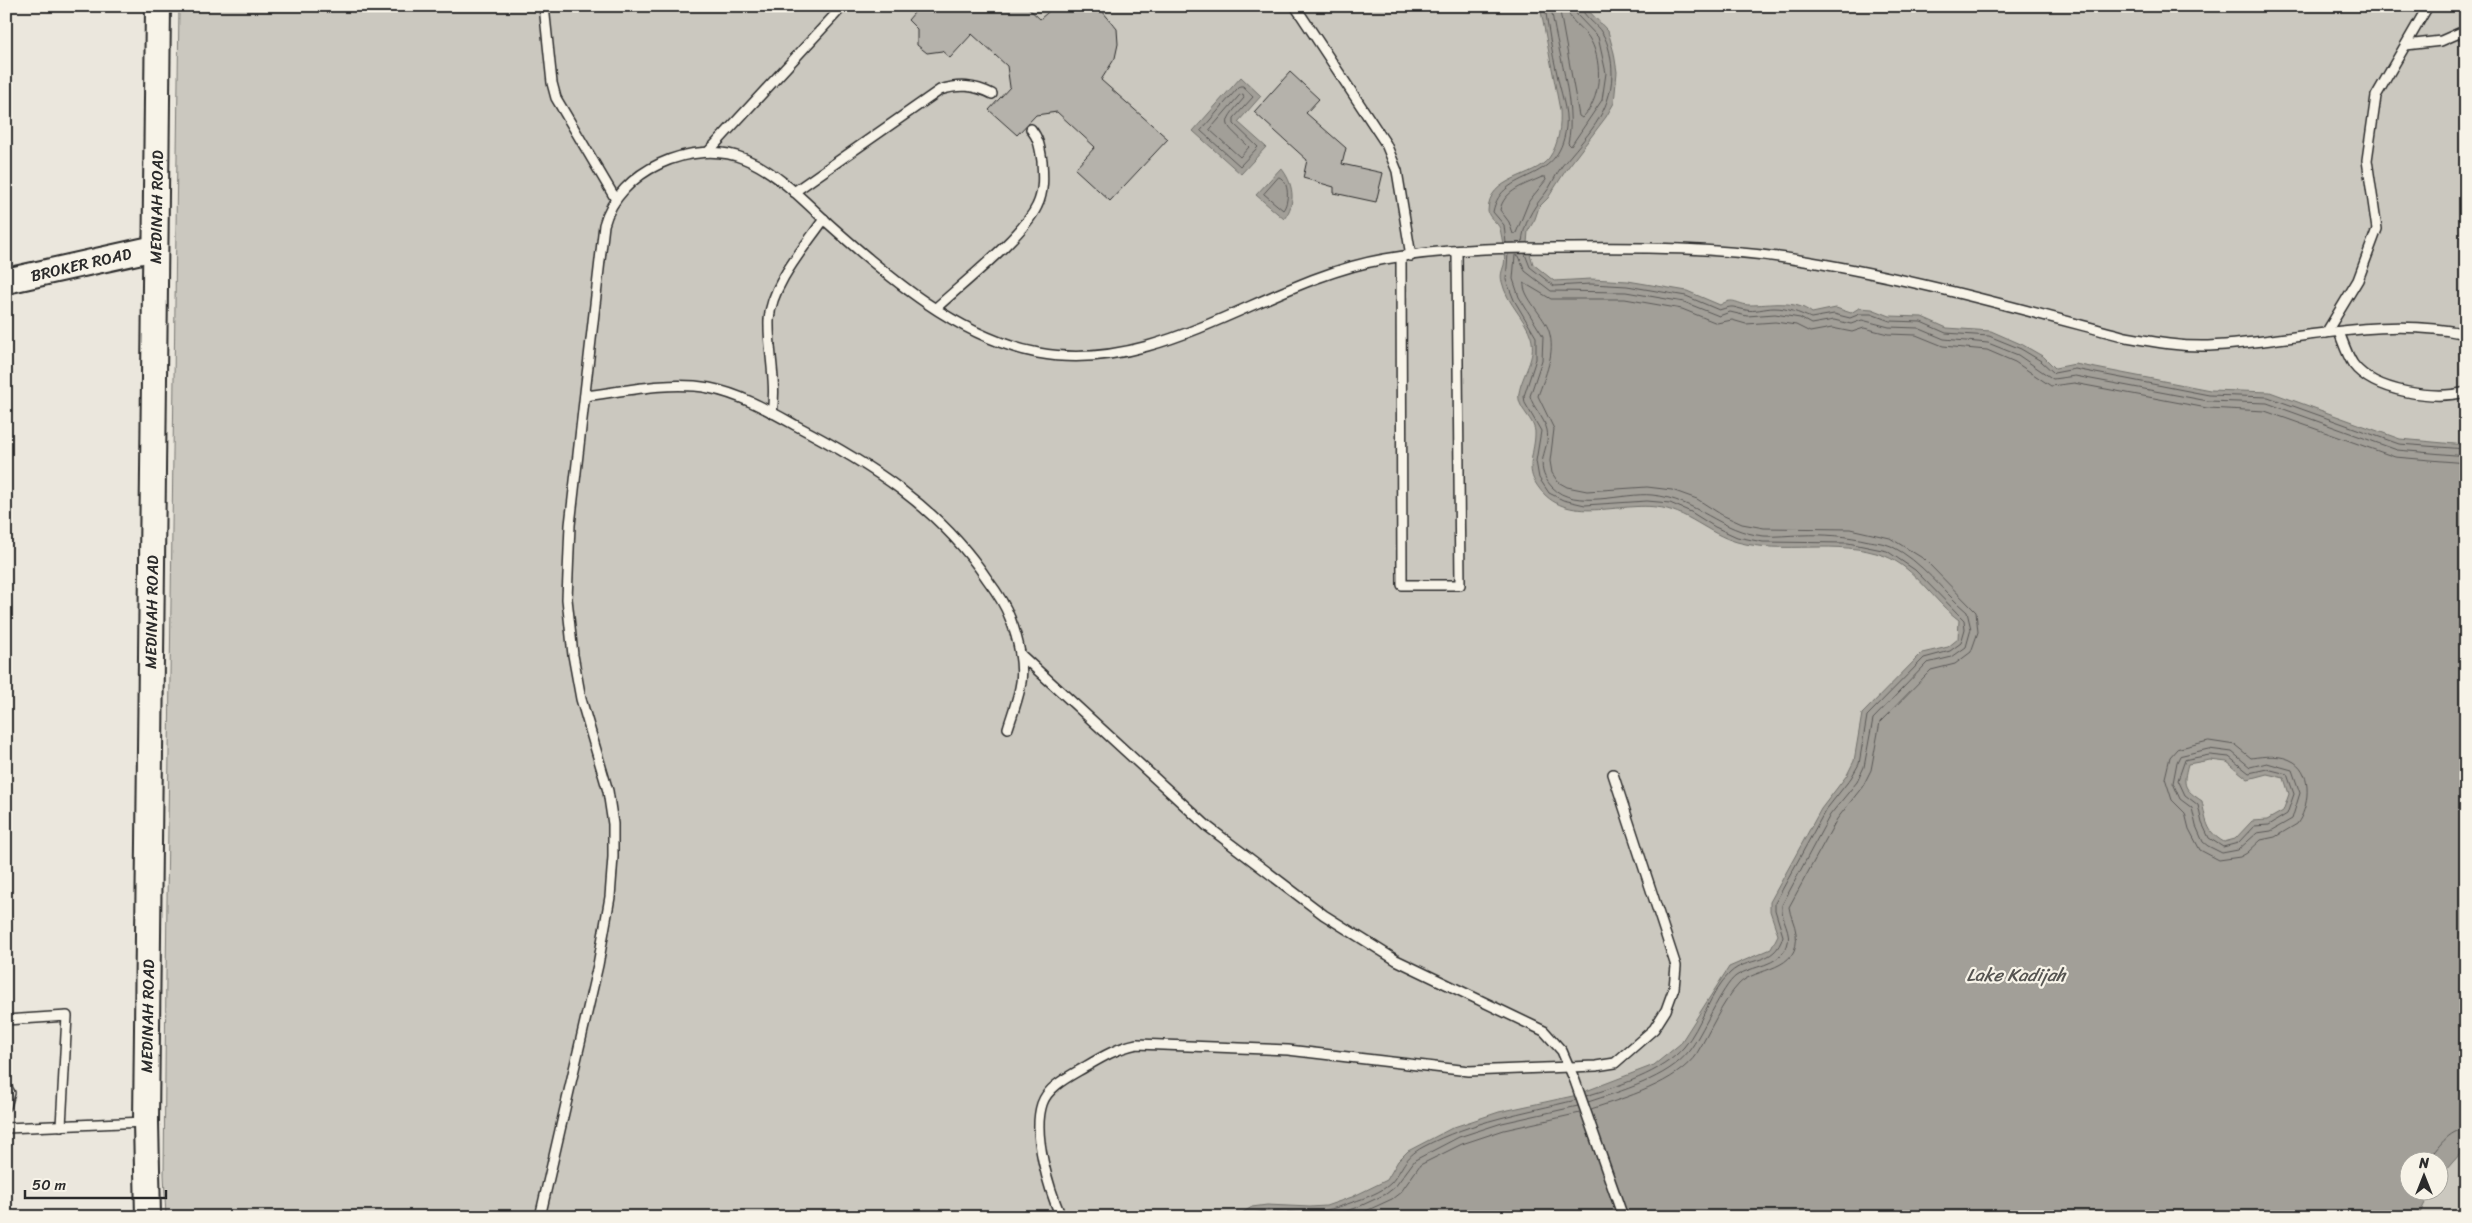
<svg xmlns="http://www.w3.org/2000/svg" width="2472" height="1223" viewBox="0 0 2472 1223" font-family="Sriracha,sans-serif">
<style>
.green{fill:#cbc8bf;stroke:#7b7a75;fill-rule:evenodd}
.water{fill:#a29f98;stroke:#72716c;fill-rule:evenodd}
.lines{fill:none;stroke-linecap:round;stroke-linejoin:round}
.shore{stroke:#5b5957;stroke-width:1}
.building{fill:#b5b2ab;stroke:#2b2b2b}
.lane-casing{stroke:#2b2b2b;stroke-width:12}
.secondary-casing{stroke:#2b2b2b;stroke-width:28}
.lane{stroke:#f7f3e8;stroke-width:9}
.secondary{stroke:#f7f3e8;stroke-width:24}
.labels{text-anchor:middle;stroke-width:4.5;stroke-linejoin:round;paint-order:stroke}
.street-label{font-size:16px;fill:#2b2b2b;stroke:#f7f3e8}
.water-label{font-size:18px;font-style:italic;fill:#555451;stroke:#f7f3e8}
</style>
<rect width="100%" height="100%" fill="#ebe7dd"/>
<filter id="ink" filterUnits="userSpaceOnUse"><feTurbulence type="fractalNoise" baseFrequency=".02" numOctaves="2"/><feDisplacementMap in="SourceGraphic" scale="10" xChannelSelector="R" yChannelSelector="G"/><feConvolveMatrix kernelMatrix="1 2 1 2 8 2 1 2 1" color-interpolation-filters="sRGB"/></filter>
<g filter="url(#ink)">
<!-- green -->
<path class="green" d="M179,6H2466V1217H166L164,1174L166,976ZM2410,1160H2440V1190H2410Z"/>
<!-- water -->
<g class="water">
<path d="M1540,6H1584L1608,31L1614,53L1617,72L1614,103L1606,117L1566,170L1548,198L1539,207L1535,219L1528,231L1527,244L1533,264L1554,281L1591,279L1628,281L1687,291L1720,305C1734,296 1737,305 1750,305C1770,305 1795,299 1812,313L1836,308L1851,313L1859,308L1872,309L1890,316L1922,317L1947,328L1991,331L2023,345L2044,357L2055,368L2075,364L2210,390L2270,392L2400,439L2466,445V1147L2440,1177V1160H2410V1190L2431,1191L2418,1217H1235L1252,1207L1267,1205L1310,1207L1326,1206L1352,1197L1387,1180L1398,1161L1408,1151L1454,1127L1499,1112L1573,1096L1654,1065L1680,1044L1729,967L1771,949L1778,935L1770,911V902L1821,809L1847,775L1854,761L1862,714L1922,653L1948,647L1958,639L1959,620C1933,601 1916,568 1885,556C1837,538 1785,555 1737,542C1708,534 1687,510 1656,507C1615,502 1562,528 1535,482C1526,467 1535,450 1535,434C1536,419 1516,409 1519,393C1522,374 1537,358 1531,337C1526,319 1507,304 1502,282C1500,275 1502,271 1504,265C1506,257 1502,238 1500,229C1498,222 1488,218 1488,211C1488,176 1534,178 1549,158C1559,144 1561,126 1560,110ZM2210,760L2227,762L2248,779L2267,774L2284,778L2289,794L2283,811L2267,820L2252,821L2235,839L2224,842C2206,832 2206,820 2202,801C2184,789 2182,786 2188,764Z"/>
<path d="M1241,77L1261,96L1238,122L1266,147L1241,174L1193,131Z"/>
<path d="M1281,168C1293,182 1297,203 1284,219L1256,195Z"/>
</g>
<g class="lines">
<!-- shore -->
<g class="shore">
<path d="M1551,6C1556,48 1577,104 1568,143L1571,146L1602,100L1606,73L1598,37L1577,15L1575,6"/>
<path d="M1559,6L1579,116L1582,118C1601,100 1603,64 1591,41C1584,27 1568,23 1567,6"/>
<path d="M1240,86H1243L1253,97L1234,118V124L1258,147L1240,166L1201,131Z"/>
<path d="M1240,95L1243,94L1244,98C1219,127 1224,122 1249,147L1240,157L1210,130Z"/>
<path d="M1279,177C1290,181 1289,203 1283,210L1264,194Z"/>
<path d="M1542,177H1545L1546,180L1529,201L1516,233L1513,234L1509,222L1500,210C1504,190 1525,185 1542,177Z"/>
<path d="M1506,243L1504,225L1493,212C1502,166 1559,188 1566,127C1568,110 1560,91 1557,74C1552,52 1548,29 1545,6"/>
<path d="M1522,243C1523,225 1532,209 1544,195C1551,187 1555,175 1562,166C1586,136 1611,114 1612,74C1612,61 1609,43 1602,33C1597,24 1582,16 1581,6"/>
<path d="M1508,254L1506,280L1514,300L1536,337V359L1524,396L1525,403L1541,431L1536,461L1539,478L1549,493L1563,500L1585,505L1647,501L1670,503L1691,512L1715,527L1737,537L1763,542L1848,543L1887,551L1915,570L1964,620L1965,629L1961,643L1950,651L1924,658L1867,716L1859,764L1851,778L1825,811L1775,903V910L1783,936C1775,966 1748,956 1730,973C1709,993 1702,1026 1684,1047C1662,1073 1618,1086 1586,1096"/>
<path d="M1525,254L1530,267L1554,286L1591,284L1627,286L1686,296L1719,310C1736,305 1730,307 1746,310C1754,312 1765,308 1774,308C1788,308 1799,313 1811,318L1834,314L1850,318L1860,314H1871L1890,321L1921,322L1946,333L1989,336L2021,349L2041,361L2054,373L2075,369L2209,395L2268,397L2399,444L2466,449"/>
<path d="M2209,741L2235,745L2251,758C2265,756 2281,754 2294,762C2313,774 2309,808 2297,824L2275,837L2261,840L2247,853L2240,857L2219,860L2200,850L2189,829L2185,813L2172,800L2165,778L2170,757L2177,749Z"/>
<path d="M2209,749L2232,752L2250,767L2267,763L2292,770L2300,793L2292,819L2271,831L2257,833L2238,850L2222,853L2208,846L2203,842L2196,826L2192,808L2180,799L2173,783L2177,762L2180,756Z"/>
<path d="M2210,755L2229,757L2249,773L2267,769L2287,774L2294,794L2287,814L2269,825L2254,826L2238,843L2223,847L2209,838L2202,823L2198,805L2185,795L2178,780L2185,760Z"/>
<path d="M1588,1102C1621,1091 1668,1078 1689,1051C1702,1035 1722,986 1736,976C1753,965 1778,967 1787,946C1793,931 1780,920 1782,905L1830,815L1857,782L1864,767L1873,719L1927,663L1952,657L1966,647L1971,629L1967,612C1942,591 1922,561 1891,546C1884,543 1876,542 1869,541C1847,536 1824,534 1801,535C1789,535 1776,537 1764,536C1720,532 1697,499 1652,495C1624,492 1575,511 1552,487C1531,464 1551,449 1547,430C1544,417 1533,408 1530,396L1542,360L1543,336L1519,297L1513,279L1515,255L1519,256L1525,271L1551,291L1626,292L1684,302L1719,316L1730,312L1747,316L1775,314L1800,318L1811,324L1834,320L1851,324L1862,320L1889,327L1918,328L1944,339L1988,343L2018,355L2053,379L2075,376L2208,401L2267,403L2397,450L2466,456"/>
<path d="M1591,1109C1624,1098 1677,1083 1697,1053C1710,1032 1722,1002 1739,984C1755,967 1801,972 1796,933C1795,924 1790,916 1789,907L1837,819L1863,786L1871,770L1880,722L1931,670L1955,664L1971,652L1978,632L1976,612L1924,559L1890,538L1850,529L1764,528L1742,524L1722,515L1697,499L1672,490L1647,487L1587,491L1567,487L1558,482L1552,473L1550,461L1554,429L1538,396C1545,376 1556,353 1549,331C1545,317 1522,296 1524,283L1551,299H1625L1682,309L1717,323L1732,320L1746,324L1775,322L1796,325L1810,332L1832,328L1852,332L1864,328L1888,334L1916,335L1943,346L1987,350L2015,362L2051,386L2074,383L2207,408L2265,411L2395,457L2466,463"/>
<path d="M2428,1160C2438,1148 2448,1130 2466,1129"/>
<path d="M1246,1217C1265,1206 1288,1213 1309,1212C1324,1212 1339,1207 1353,1202C1365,1198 1382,1192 1391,1183C1404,1168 1403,1158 1423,1147C1472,1121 1523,1113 1576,1100"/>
<path d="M1327,1217L1356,1208L1386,1194L1395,1187L1415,1160L1459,1137L1502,1123L1578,1106"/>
<path d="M1353,1217L1392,1199L1401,1192L1420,1165L1462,1144L1504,1130L1580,1113"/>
</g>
</g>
<!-- building -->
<g class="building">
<path d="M920,6H1026L1040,19L1055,6H1098L1117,29L1118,44L1115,58L1101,80L1168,139L1110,201L1075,169L1095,147L1057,112L1036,115L1017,135L989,110L1010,87L1007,66L972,34L950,58L942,51L927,53L917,45V29L908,20Z"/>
<path d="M1290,72L1319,99L1306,113L1346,148L1342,164L1383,173L1376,202L1334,193V187L1303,178L1307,160L1254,112Z"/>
</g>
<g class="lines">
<defs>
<g id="lane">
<path d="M544,6L552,83L556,98L615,198"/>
<path d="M1295,6L1386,144L1397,171L1411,256"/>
<path d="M2406,45L2441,41L2466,30"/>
<path d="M708,152L843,6"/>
<path d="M794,192L940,90C959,84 974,85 992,94"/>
<path d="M1401,257L1402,585H1460L1457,252"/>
<path d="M936,308C962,284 1023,236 1037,206C1044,192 1043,176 1042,161C1040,148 1039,139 1031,129"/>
<path d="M2339,332C2343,342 2347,355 2353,364C2374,392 2434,400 2466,392"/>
<path d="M2326,333L2358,280L2377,229L2367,160L2376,96L2428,6"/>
<path d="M585,396C625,391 669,381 709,388C740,394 768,410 795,425C870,464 940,508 987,579C996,591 1005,604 1010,618C1018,638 1025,667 1020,688C1017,702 1012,715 1008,728"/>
<path d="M772,413C777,382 768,351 769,320C771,285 804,248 824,219"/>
<path d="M1020,654L1207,826L1324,915L1396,960L1544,1031L1562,1051L1575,1081L1623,1217"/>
<path d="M6,1020L67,1016L61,1126"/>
<path d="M6,1086L10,1093L6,1106"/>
<path d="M6,1128L145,1122"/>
<path d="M540,1217L598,965L610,897L613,857V824L608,791L581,699L573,655L567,599L570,525L604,225C618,171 693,137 745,159C777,172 804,201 829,224C888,277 959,338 1038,353C1162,376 1267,279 1385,259C1439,249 1502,248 1558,248C1640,247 1723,247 1805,261C1914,279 2020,309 2126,337C2154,342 2181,347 2209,346C2294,342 2381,315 2466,334"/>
<path d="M1061,1217C1049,1189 1032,1135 1042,1104C1048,1086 1070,1076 1085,1067C1102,1057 1117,1048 1137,1044L1288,1050L1469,1071L1596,1066L1615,1063L1654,1029L1666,1010L1674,988L1676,966L1613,774"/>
</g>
<g id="secondary">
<path d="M6,281L155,248"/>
<path d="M148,1217L146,1122L158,6"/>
</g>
</defs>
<!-- lane casing -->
<use href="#lane" class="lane-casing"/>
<!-- secondary casing -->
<use href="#secondary" class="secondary-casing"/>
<!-- lane -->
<use href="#lane" class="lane"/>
<!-- secondary -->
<use href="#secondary" class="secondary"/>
</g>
</g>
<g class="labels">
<!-- street labels -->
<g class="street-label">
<text transform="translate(156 207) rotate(-89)" y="6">MEDINAH ROAD</text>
<text transform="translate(81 264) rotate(-13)" y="6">BROKER ROAD</text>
<text transform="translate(151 612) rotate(-89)" y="6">MEDINAH ROAD</text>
<text transform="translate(147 1016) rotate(-89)" y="6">MEDINAH ROAD</text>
</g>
<!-- water labels -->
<g class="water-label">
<text x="2016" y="981">Lake Kadijah</text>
</g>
</g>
<!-- margin -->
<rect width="2472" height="1223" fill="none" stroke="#f7f3e8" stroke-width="25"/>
<rect x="12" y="12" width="2447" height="1198" fill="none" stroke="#2b2b2b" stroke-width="2" filter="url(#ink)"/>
<!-- north arrow -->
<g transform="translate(2424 1176)"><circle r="24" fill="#f7f3e8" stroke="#a5a39c"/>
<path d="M0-4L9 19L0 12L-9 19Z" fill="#2b2b2b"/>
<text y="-8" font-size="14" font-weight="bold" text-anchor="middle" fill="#2b2b2b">N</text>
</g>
<!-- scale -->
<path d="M25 1190v8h141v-8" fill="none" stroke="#2b2b2b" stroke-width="2.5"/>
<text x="32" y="1190" font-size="15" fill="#2b2b2b" stroke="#f7f3e8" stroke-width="4" paint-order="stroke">50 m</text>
</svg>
